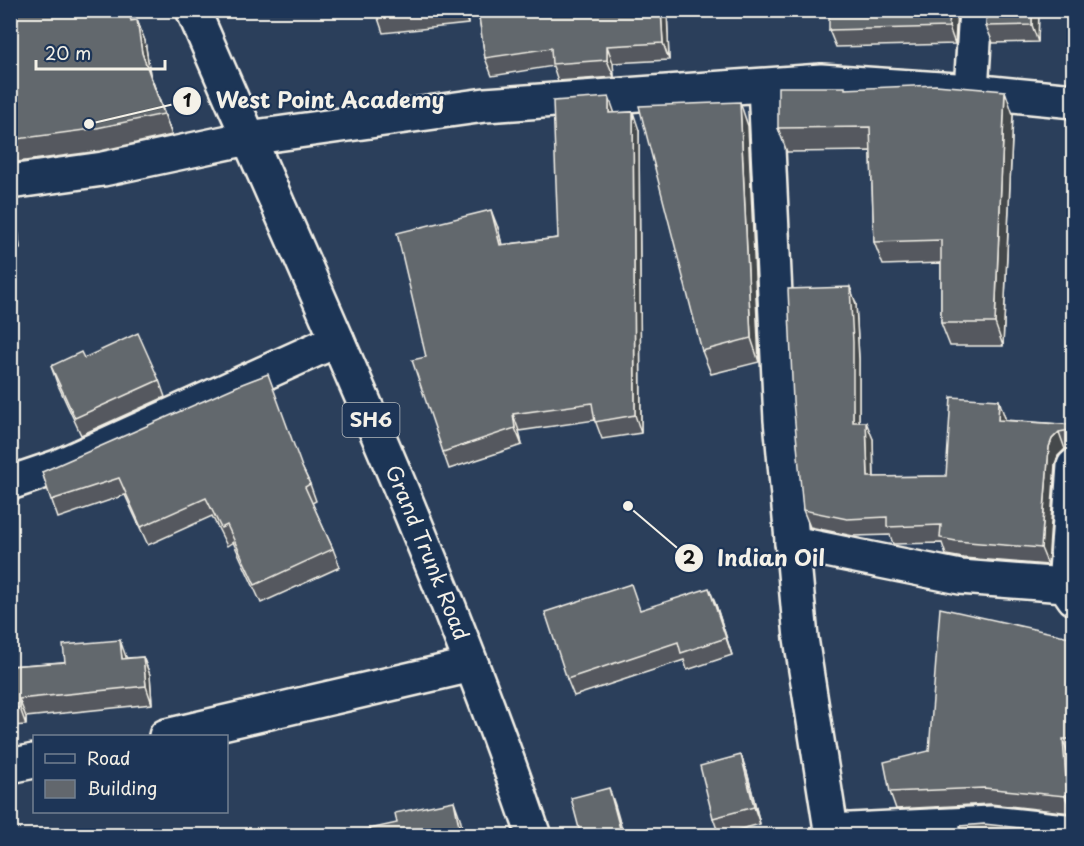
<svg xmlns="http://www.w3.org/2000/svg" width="1084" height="846" viewBox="0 0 1084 846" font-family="'Playpen Sans',sans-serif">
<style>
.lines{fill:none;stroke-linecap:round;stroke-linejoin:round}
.street-casing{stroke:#f4f1e8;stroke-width:38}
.primary-casing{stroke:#f4f1e8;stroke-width:38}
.street{stroke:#1d3557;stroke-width:33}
.primary{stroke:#1d3557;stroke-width:33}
.wall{fill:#54595e;stroke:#f4f1e8;stroke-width:1.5}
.shaded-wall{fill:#45484c;stroke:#f4f1e8;stroke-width:1.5}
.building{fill:#62676d;stroke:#f4f1e8;stroke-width:1.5}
.labels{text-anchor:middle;stroke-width:4.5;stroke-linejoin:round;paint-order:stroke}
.shield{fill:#1d3557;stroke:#b4b9bc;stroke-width:1.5}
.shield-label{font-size:20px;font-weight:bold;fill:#f4f1e8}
.street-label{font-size:21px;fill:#f4f1e8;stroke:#1d3557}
.leader{fill:none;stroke:#f4f1e8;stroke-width:2}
.callout-dot{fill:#f4f1e8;stroke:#1d3557;stroke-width:2}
.mark-label{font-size:18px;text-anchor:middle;font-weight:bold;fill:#111}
.callout-label{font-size:22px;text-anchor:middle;font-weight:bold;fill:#f4f1e8;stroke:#1d3557;stroke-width:4.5;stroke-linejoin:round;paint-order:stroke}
</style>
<rect width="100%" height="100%" fill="#2b3f5b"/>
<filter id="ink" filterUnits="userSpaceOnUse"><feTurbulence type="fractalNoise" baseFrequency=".0167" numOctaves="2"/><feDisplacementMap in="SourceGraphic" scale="12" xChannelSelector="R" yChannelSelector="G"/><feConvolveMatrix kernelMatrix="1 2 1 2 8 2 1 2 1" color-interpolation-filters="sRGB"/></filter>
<g filter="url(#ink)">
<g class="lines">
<defs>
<g id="street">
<path d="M765,86L781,420L801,638L832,836"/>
<path d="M971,91L976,10"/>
<path d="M10,182L103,169L248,138L485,105L821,81L971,91L1074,101"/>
<path d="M10,483L57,467L337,340"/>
<path d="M792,543L960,577L1065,585L1074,598"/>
<path d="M1065,585L1074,466"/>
<path d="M166,736L472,665"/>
<path d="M10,766L34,761"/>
<path d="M831,831L991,823L1074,832"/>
</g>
<g id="primary">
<path id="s1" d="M193,10C311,284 438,554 534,836"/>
</g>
</defs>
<!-- street casing -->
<use href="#street" class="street-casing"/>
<!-- primary casing -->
<use href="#primary" class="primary-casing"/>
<!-- street -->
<use href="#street" class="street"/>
<!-- primary -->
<use href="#primary" class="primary"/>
</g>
<!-- wall -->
<g class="wall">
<path d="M376,10H466L468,24L383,33L377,15Z"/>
<path d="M478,10H667L669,60L613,63L614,77L558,81L553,66L492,76L485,58Z"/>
<path d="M957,10L955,44L836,47L829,30Z"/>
<path d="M987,10H1039L1038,42L993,43L986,26Z"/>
<path d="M132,20H137L145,41L150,74L172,135L100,151L10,163V80L15,79Z"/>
<path d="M846,89L1013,114L1003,346H950L941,323V263L883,265L874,242L871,151L787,152L778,128Z"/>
<path d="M615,113L639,130L641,433L602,439L595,420L519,431L522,445L449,469L443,452L426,357L498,228L502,245L558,238Z"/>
<path d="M748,126L759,362L711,374L702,351Z"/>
<path d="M10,187L15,200L20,249L10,251Z"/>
<path d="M850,287L856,304L859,359V422L873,439L874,477L946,476L1005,418V420L1074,425V448L1065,449L1058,456L1055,464L1048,565L963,558L946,555L942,543L893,544L890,535L853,536L810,527L803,510Z"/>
<path d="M84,358L159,380L165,397L81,435L57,383L51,366Z"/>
<path d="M302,467L310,484L316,501L312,503L333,549L340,567L261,603L233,542L227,546L212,516L148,545L125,495L58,518L42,472Z"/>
<path d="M716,605L732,655L687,670L684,660L574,696L567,679L640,610Z"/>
<path d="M1074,638V756H1069L1073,808H1071L1072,813L990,804L896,809L890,792L929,751Z"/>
<path d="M126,657V658L143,657L150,675L152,704L26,717V725L10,726V666Z"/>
<path d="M747,772L760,824L719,835L713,818Z"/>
</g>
<!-- shaded-wall -->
<g class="shaded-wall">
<path d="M463,10H466L468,24Z"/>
<path d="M661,10H667L669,60L663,43Z"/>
<path d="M950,10H957L955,44L949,27Z"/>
<path d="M1032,10H1039L1038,42L1032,25Z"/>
<path d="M137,20L145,41L150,74L172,135L142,53Z"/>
<path d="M607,46L613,63L614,77L607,60Z"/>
<path d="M1005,91L1013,114L1003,346L995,323Z"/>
<path d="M609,97L615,114L609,113Z"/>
<path d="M740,102L748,126L759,362L751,338Z"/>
<path d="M633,112L639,130L641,433L635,415Z"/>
<path d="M10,187L15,200L20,249L12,228L10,212Z"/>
<path d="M491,210L498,228L506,263L500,245Z"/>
<path d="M850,287L856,304L859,359V440L853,422Z"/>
<path d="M999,400L1005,418L1004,437L998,420Z"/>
<path d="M513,414L519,431L522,445L515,428Z"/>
<path d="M866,422L873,439L874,494L868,477Z"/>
<path d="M1059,432L1065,449L1058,456L1055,464L1048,565L1041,548L1049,447L1052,439Z"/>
<path d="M709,588L716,605L732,655L726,638Z"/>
<path d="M120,640L126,657L128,676L122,659Z"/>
<path d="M143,657L150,675L152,704L146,686Z"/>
<path d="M19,699L26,717V725L20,708Z"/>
<path d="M1063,739L1069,756L1073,808L1067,792Z"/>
<path d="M741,755L747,772L760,824L754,807Z"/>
<path d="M609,788L615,805L624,836H622Z"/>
<path d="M1065,792L1071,808L1072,813L1065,796Z"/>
<path d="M454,801L460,818L464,836H461Z"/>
</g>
<!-- building -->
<g class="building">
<path d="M10,10H128L131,21L137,20L142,53L164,114L92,129L10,140V80L15,79L10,52Z"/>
<path d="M376,10H423L377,15Z"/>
<path d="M478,10H661L663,43L607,46V60L552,64L551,48L485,58Z"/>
<path d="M829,10H950L949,27L829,30Z"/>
<path d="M987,10H1032V25L986,26Z"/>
<path d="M936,85L1005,91L995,323H941V240L874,242L870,127L778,128V87H845V89Z"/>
<path d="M609,97V113L633,112L635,415L595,422L592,403L513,414L515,428L443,452L412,360L426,357L397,233L491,210L500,245L558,238L553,101Z"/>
<path d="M740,102L751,338L702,351L639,106Z"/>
<path d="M10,212L12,228H10Z"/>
<path d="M850,287L853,342V422H866L868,477L946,476L951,397L999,400L998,420L1074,425V432L1070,430L1059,432L1052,439L1049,447L1041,548L956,541L940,538L941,525L887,527V517L847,519L803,510L793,401L788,289Z"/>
<path d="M138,333L159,380L75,418L51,366L81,352L84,358Z"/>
<path d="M268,374L302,467L310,484L305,487L333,549L255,585L227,525L221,528L206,498L141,527L119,478L51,500L42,472L242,384Z"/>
<path d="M631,584L640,610L709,588L726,638L681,653L678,642L567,679L545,612Z"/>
<path d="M940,608L1074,638V739H1063L1067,792H1065V796L984,788L890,792L884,762L929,751Z"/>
<path d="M120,640L122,659L143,657L146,686L19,699L20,708H10V666L65,662L63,645Z"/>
<path d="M741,755L754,807L713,818L700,766Z"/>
<path d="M609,788L622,836H581L571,798Z"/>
<path d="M454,801L461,836H338L397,823L395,813Z"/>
<path d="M984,824L1068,833V836H961L960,826Z"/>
</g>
</g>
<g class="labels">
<!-- shield labels -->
<rect class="shield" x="342.5" y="403" width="57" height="34" rx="4.5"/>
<g class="shield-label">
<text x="371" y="427">SH6</text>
</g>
<!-- street labels -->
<g class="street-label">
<text dy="7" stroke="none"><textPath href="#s1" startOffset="591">Grand Trunk Road</textPath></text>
</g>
</g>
<!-- callouts -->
<path class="leader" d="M89 124L187 101M628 506L689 558"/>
<g class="callout-dot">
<circle cx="89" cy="124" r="6"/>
<circle cx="628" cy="506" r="6"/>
<circle cx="187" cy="101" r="15"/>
<circle cx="689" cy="558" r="15"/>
</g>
<g class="mark-label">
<text x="187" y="107">1</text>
<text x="689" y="564">2</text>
</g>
<g class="callout-label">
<text x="330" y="108">West Point Academy</text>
<text x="771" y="566">Indian Oil</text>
</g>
<!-- margin -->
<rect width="1084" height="846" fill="none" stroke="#1d3557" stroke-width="36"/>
<rect x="18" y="18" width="1048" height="810" fill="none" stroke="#f4f1e8" stroke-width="2" filter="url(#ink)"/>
<!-- legend -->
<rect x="33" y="735" width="195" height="78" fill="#1d3557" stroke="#738091" stroke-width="1.5"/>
<rect x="45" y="754" width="30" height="9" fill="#1d3557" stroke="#738091" stroke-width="1.5"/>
<text x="87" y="765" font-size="18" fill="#f4f1e8">Road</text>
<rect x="45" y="780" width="30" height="18" fill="#62676d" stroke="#738091" stroke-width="1.5"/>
<text x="87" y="795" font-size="18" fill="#f4f1e8">Building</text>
<!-- scale -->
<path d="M36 60v9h129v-9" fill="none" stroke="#f4f1e8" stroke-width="3"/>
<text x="45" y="60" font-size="18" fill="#f4f1e8" stroke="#1d3557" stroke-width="4.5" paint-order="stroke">20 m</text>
</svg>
